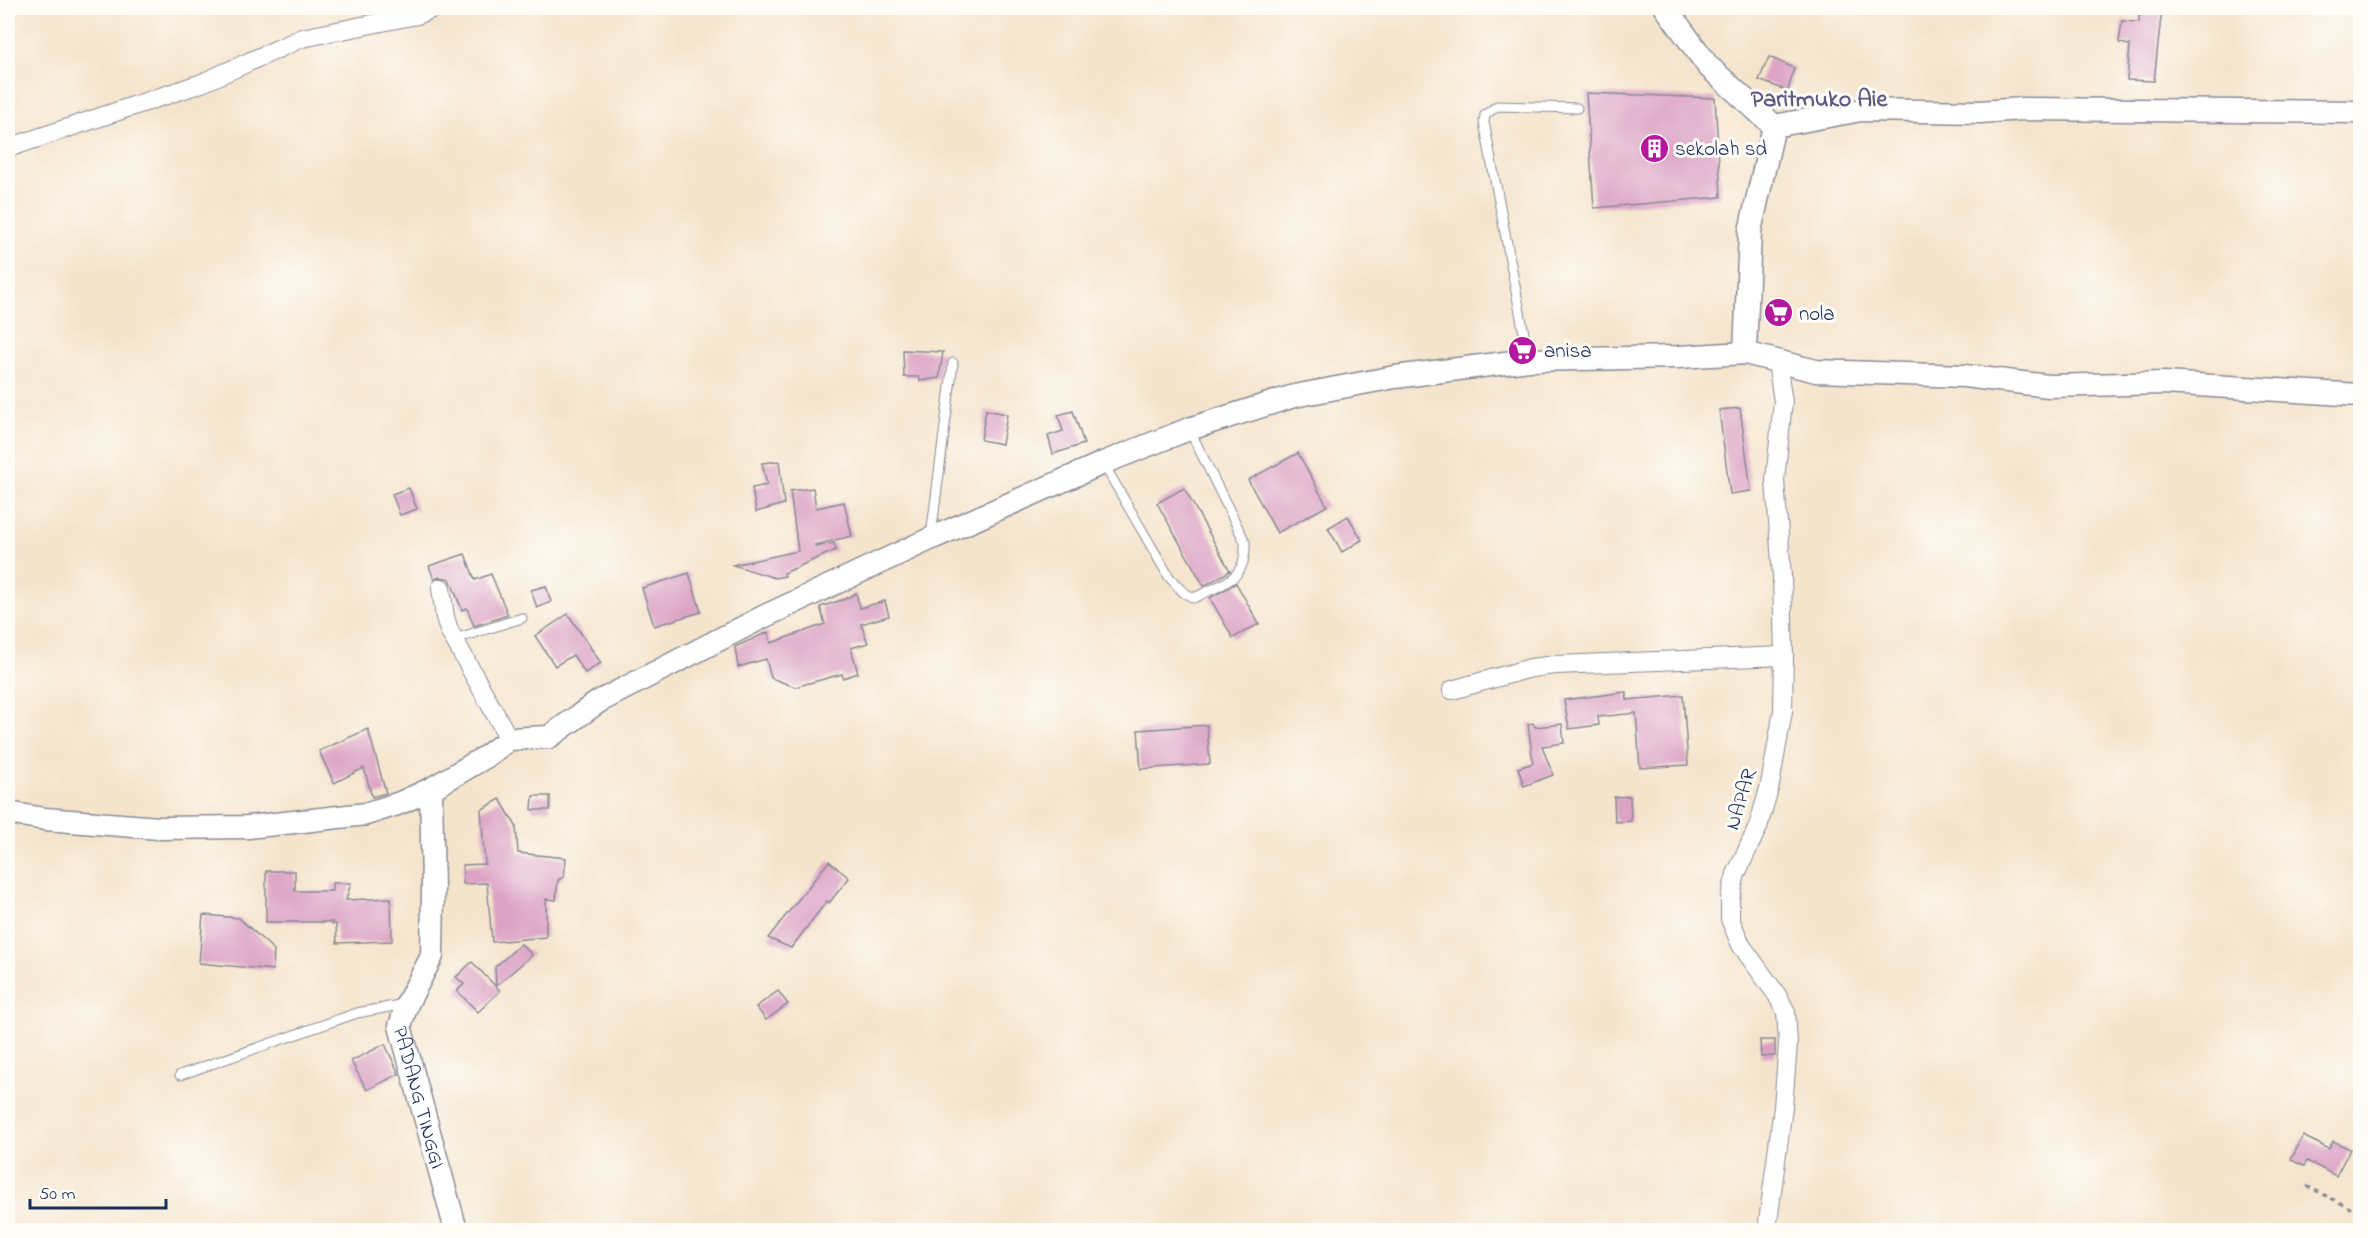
<svg xmlns="http://www.w3.org/2000/svg" width="2368" height="1238" viewBox="0 0 2368 1238" font-family="'Indie Flower',sans-serif">
<style>
.building{fill:#dca3c5}
.lines{fill:none;stroke-linecap:round;stroke-linejoin:round}
.service-casing{stroke:#888a95;stroke-width:11}
.minor-casing{stroke:#888a95;stroke-width:20}
.tertiary-casing{stroke:#888a95;stroke-width:25}
.path{stroke:#888a95;stroke-width:3;stroke-dasharray:4.5 4.5;stroke-linecap:butt}
.service{stroke:#fff;stroke-width:9}
.minor{stroke:#fff;stroke-width:18}
.tertiary{stroke:#fff;stroke-width:22}
.labels{text-anchor:middle;stroke-width:6;stroke-linejoin:round;paint-order:stroke}
.poi-label{font-size:21px;fill:#1b2f5e;stroke:#fdfcf7;text-anchor:start}
.street-label{font-size:21px;fill:#1b2f5e;stroke:#fdfcf7}
.quarter-label{font-size:24px;font-weight:bold;fill:#5f5882;stroke:#fdfcf7}
</style>
<rect width="100%" height="100%" fill="#fdfcf7"/>
<filter id="ink" filterUnits="userSpaceOnUse"><feTurbulence type="fractalNoise" baseFrequency=".0167" numOctaves="2"/><feDisplacementMap in="SourceGraphic" scale="12" xChannelSelector="R" yChannelSelector="G"/><feConvolveMatrix kernelMatrix="1 2 1 2 8 2 1 2 1" color-interpolation-filters="sRGB"/></filter>
<filter id="wash" filterUnits="userSpaceOnUse"><feTurbulence type="fractalNoise" baseFrequency=".008" numOctaves="4" result="noise"/><feDisplacementMap in="SourceGraphic" scale="24" xChannelSelector="R" yChannelSelector="G"/><feGaussianBlur stdDeviation="1.35" result="paint"/><feColorMatrix in="noise" values="0 0 0 0 0 0 0 0 0 0 0 0 0 0 0 0 0 1.4 0 .05"/><feComposite in="paint" operator="in"/></filter>
<g filter="url(#wash)">
<rect width="100%" height="100%" fill="#f5e4cc"/>
<g id="blocks">
<!-- building -->
<g class="building">
<path d="M2140,8H2162L2154,81L2127,80L2130,45L2119,43L2122,21L2139,22Z"/>
<path d="M1769,57L1794,68L1788,91L1759,80Z"/>
<path d="M1586,93L1715,98L1721,197L1594,208Z"/>
<path d="M903,350L943,352L939,378L920,381L919,377H904Z"/>
<path d="M1740,408L1751,491L1730,494L1719,410Z"/>
<path d="M986,410L1007,414L1002,444L981,440Z"/>
<path d="M1073,411L1084,444L1053,454L1048,436L1063,431L1058,415Z"/>
<path d="M1298,453L1327,506L1277,533L1248,480Z"/>
<path d="M779,461L784,504L756,512L752,488L767,485L762,463Z"/>
<path d="M409,488L417,509L400,515L392,494Z"/>
<path d="M813,488L816,508L844,502L852,536L815,545L816,547L834,543L836,550L784,573L785,576L775,578L733,565L798,551L790,491Z"/>
<path d="M1184,488L1230,571L1204,586L1157,503Z"/>
<path d="M1348,516L1362,540L1342,552L1328,528Z"/>
<path d="M465,554L475,580L491,574L508,615L474,626L467,608L462,610L450,579L440,577L434,579L429,566Z"/>
<path d="M689,573L701,612L654,626L642,588Z"/>
<path d="M1236,583L1259,624L1233,638L1210,598Z"/>
<path d="M546,586L551,602L537,608L531,590Z"/>
<path d="M856,593L860,608L885,601L889,616L861,624L868,643L851,648L858,673L843,678L842,674L795,687L771,678L766,659L738,667L735,647L768,632L771,643L825,624L820,607L845,599Z"/>
<path d="M568,614L601,663L585,673L573,655L555,666L535,636Z"/>
<path d="M1626,692L1627,700L1683,695L1688,765L1640,768L1636,713L1598,717L1599,725L1569,729L1564,700Z"/>
<path d="M1533,723L1535,727L1562,724L1564,743L1542,746L1553,775L1524,786L1518,768L1533,763L1528,724Z"/>
<path d="M1207,725L1210,764L1141,769L1138,730Z"/>
<path d="M368,729L386,793L372,797L364,768L334,783L319,751Z"/>
<path d="M533,796H550V810H532Z"/>
<path d="M1630,796L1631,821L1615,822L1614,797Z"/>
<path d="M500,799L516,826L518,853L566,858L564,877L558,880L556,900L546,899V937L492,942L487,883L463,884V865L485,864L481,810Z"/>
<path d="M829,861L849,878L829,903L827,901L791,948L768,938Z"/>
<path d="M266,871H295V891H332V883H351L346,900L391,898L392,941L337,943L336,924H332V922H266Z"/>
<path d="M203,915L239,918L274,950L273,970L199,963Z"/>
<path d="M521,944L532,955L496,986L495,967Z"/>
<path d="M472,962L500,991L478,1012L457,991L464,984L456,977Z"/>
<path d="M778,991L788,1004L766,1020L756,1007Z"/>
<path d="M1760,1040H1775V1056L1761,1057Z"/>
<path d="M385,1044L399,1074L367,1090L351,1061Z"/>
<path d="M2303,1136L2329,1149L2333,1141L2350,1149L2336,1176L2307,1161L2304,1166L2291,1160Z"/>
</g>
</g>
</g>
<g filter="url(#ink)">
<use href="#blocks" fill-opacity="0" stroke="#888a95" stroke-width="1.5"/>
<g class="lines">
<defs>
<g id="service">
<path d="M1529,360L1484,122L1485,115L1497,106L1577,108"/>
<path d="M1103,463L1169,577L1183,592L1194,598C1224,582 1247,581 1245,542L1189,429"/>
<path d="M931,536L953,363"/>
<path d="M455,639L522,618"/>
<path d="M180,1075L357,1013L405,1004"/>
</g>
<g id="minor">
<path d="M8,148L202,83L302,38L417,15L434,8"/>
<path d="M441,588L445,617L449,630L509,739"/>
<path d="M1452,690L1531,668L1555,665L1784,656"/>
<path d="M1767,1230L1783,1107L1788,1043L1786,1012L1777,995L1741,945L1730,919V898L1736,874L1758,827L1770,785L1783,711L1784,656L1782,576L1775,480L1783,402L1777,362"/>
</g>
<g id="tertiary">
<path d="M1666,8L1708,66L1774,126"/>
<path d="M1774,126L1861,110L1980,112L2022,109L2360,112"/>
<path d="M1745,353L1750,231L1774,126"/>
<path id="s1" d="M431,789L433,889L432,956L407,1004L400,1026L456,1230"/>
<path d="M8,813L45,819L159,828L248,827L366,814L400,803L431,789L487,756L509,739L549,737L598,702L763,617L930,539L1103,463L1189,429L1294,396L1395,377L1529,360L1678,357L1745,353L1816,371L1964,376L2049,386L2164,383L2360,395"/>
</g>
</defs>
<!-- service casing -->
<use href="#service" class="service-casing"/>
<!-- minor casing -->
<use href="#minor" class="minor-casing"/>
<!-- tertiary casing -->
<use href="#tertiary" class="tertiary-casing"/>
<!-- path -->
<path class="path" d="M2307,1186L2360,1213"/>
<!-- service -->
<use href="#service" class="service"/>
<!-- minor -->
<use href="#minor" class="minor"/>
<!-- tertiary -->
<use href="#tertiary" class="tertiary"/>
</g>
</g>
<!-- icons -->
<defs>
<symbol id="building-disc" viewBox="-11 -11 22 22"><circle r="9.5" fill="#b5179e" stroke="#fdfcf7"/><path d="M-4-6H4V6H1V3H-1V6H-4ZM-2.5-4.3h1.7v1.8h-1.7ZM.8-4.3h1.7v1.8H.8ZM-2.5-1h1.7V.8h-1.7ZM.8-1h1.7V.8H.8Z" fill="#fff"/></symbol>
<symbol id="supermarket-disc" viewBox="-11 -11 22 22"><circle r="9.5" fill="#b5179e" stroke="#fdfcf7"/><path d="M-6-5.5h2.5l.6 2H6L4.5 2H-2.5L-4.4-4H-6ZM-1.5 3.2a1.3 1.3 0 1 0 .1 0ZM3 3.2a1.3 1.3 0 1 0 .1 0Z" fill="#fff"/></symbol>
</defs>
<g fill-rule="evenodd">
<use href="#building-disc" x="1638" y="132" width="33" height="33"/>
<use href="#supermarket-disc" x="1762" y="296" width="33" height="33"/>
<use href="#supermarket-disc" x="1506" y="334" width="33" height="33"/>
</g>
<g class="labels">
<!-- poi labels -->
<g class="poi-label">
<text x="1675" y="155">sekolah sd</text>
<text x="1799" y="320">nola</text>
<text x="1544" y="357">anisa</text>
</g>
<!-- street labels -->
<g class="street-label">
<text transform="translate(1740 799) rotate(-73)" y="7">NAPAR</text>
<text dy="7" stroke="none"><textPath href="#s1" startOffset="318">PADANG TINGGI</textPath></text>
</g>
<!-- quarter labels -->
<g class="quarter-label">
<text x="1819" y="106">Paritmuko Aie</text>
</g>
</g>
<!-- margin -->
<rect width="2368" height="1238" fill="none" stroke="#fdfcf7" stroke-width="30"/>
<!-- scale -->
<path d="M30 1199v9h136v-9" fill="none" stroke="#1b2f5e" stroke-width="3"/>
<text x="39" y="1199" font-size="18" fill="#1b2f5e" stroke="#fdfcf7" stroke-width="4.5" paint-order="stroke">50 m</text>
</svg>
